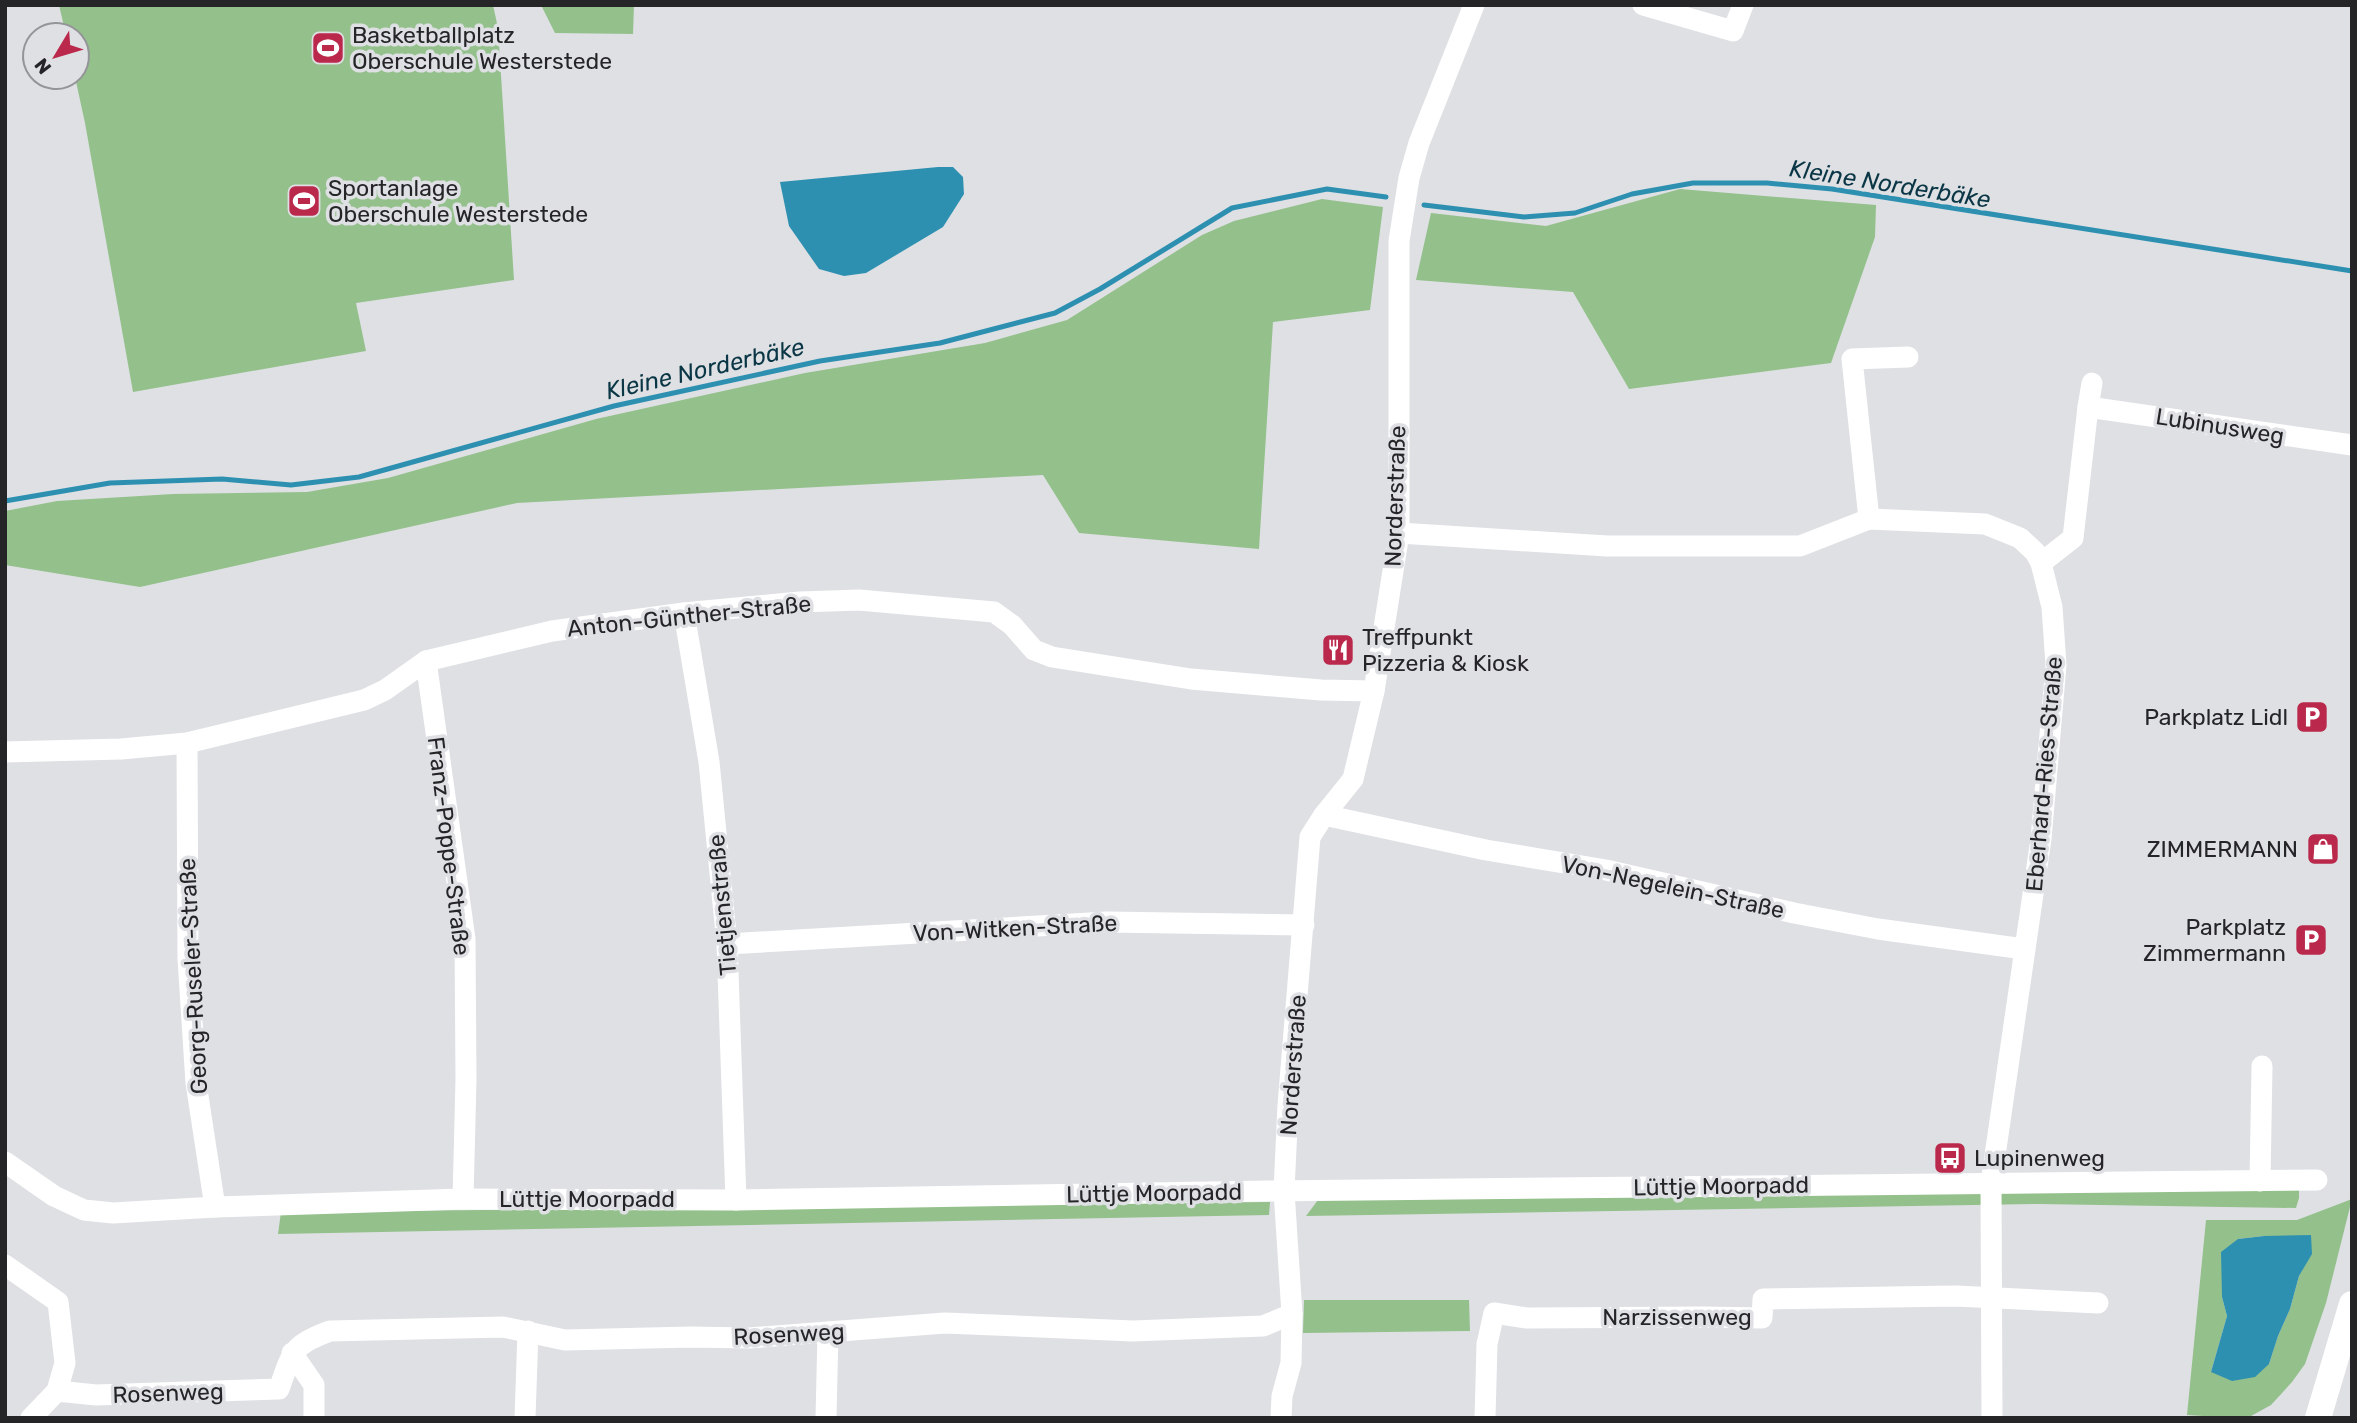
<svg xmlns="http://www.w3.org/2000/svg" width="2357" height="1423" viewBox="0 0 2357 1423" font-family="Rubik,sans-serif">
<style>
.green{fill:#94c08b;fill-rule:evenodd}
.water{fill:#2e90b1}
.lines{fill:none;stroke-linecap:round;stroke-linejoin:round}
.stream{stroke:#2e90b1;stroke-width:5}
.minor{stroke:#fff;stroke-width:21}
.tertiary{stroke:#fff;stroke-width:26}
.labels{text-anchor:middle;stroke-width:7;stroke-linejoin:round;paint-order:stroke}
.poi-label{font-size:23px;fill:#252527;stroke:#dee0e4;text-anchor:start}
.street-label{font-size:23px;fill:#252527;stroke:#dee0e4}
.water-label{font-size:24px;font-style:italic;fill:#0a3645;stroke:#dee0e4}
</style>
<rect width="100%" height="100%" fill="#dee0e4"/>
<!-- green -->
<g class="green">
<path d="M59,5H493L498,28L514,280L356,303L366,351L133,392L85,123L75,77H77V35H66Z"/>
<path d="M541,5H634L633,34L555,33Z"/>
<path d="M1680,189L1876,205L1875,237L1831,363L1629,389L1573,292L1416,280L1431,213L1546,226Z"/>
<path d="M1322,199L1383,207L1370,310L1273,322L1259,549L1079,533L1043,475L517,503L140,587L5,565V511L57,501L173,494L307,492L388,478L596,419L805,373L985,343L1067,320L1202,235L1234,221Z"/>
<path d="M2299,1185V1198L2296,1208L2039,1204L1306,1216L1318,1200L1767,1196Z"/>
<path d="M2352,1199L2326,1303L2305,1364L2292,1382L2271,1405L2251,1416L2236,1418L2187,1415L2206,1220H2297ZM2264,1236H2311V1254L2299,1276L2290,1309L2278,1336L2269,1364L2211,1372L2227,1316L2222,1297L2223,1279L2238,1239Z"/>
<path d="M1270,1202L1269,1215L278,1234L281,1212Z"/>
<path d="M1304,1300H1469L1470,1331L1303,1333Z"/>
</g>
<!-- water -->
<g class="water">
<path d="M938,167H953L963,177L964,194L943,227L866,273L844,276L819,269L789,226L780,182Z"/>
<path d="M2311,1235L2312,1254L2299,1276L2290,1309L2278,1336L2269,1364L2255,1377L2232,1381L2211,1372L2227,1316L2222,1297L2221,1252L2238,1239L2264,1236Z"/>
</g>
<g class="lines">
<!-- stream -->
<g class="stream">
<path d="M1424,205L1524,217L1575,213L1632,194L1693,183H1767L1832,189L2352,271"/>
<path d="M5,501L110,483L222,479L291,485L359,477L614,406L820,361L940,343L1055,313L1100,289L1232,208L1327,189L1386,197"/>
</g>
<!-- minor -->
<g class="minor">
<path d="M1643,5L1733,31L1743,5"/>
<path d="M2088,407L2092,383"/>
<path d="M1869,519L1852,359L1908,357"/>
<path d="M1399,533L1607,546H1800L1869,519L1985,524L2020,538L2035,552L2041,563L2052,607L2056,665L2041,839L1991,1183L1992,1418"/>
<path d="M2041,563L2073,538L2088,407L2352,445"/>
<path d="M684,613L709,762L727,944L736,1200"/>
<path d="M426,661L465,939L466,1079L463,1199"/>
<path d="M187,743L188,959L196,1083L215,1207"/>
<path d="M5,752L121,749L187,743L364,700L385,690L426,661L552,631L684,613L800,602L859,600L994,612L1012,625L1034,650L1052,657L1191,679L1321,690L1374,691"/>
<path d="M1324,815L1486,850L1606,870L1794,913L1878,929L2024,949"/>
<path d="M727,944L1107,922L1304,925"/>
<path d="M5,1162L54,1196L84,1210L113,1213L215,1207L463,1199L736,1200L1269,1191L2317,1180"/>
<path d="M2260,1181L2262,1066"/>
<path d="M5,1265L58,1302L65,1363L57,1391"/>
<path d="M292,1353L314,1385V1418"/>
<path d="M31,1418L57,1391L96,1395L279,1389C292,1353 291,1345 330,1331L503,1327L565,1340L691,1337L749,1338L945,1323L1133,1331L1263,1326L1292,1314"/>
<path d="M525,1418L528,1331"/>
<path d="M826,1418L828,1332"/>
<path d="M1281,1418L1282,1396L1291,1363L1292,1314L1284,1191L1288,1105L1310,837L1324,815L1353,779L1374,691L1399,533V241L1409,178L1419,143L1474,5"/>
<path d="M1485,1418L1487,1344L1494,1313L1527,1318L1703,1317L1762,1318L1763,1299L1956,1296L2098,1303"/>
</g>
<!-- tertiary -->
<path class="tertiary" d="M2318,1418L2352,1304"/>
</g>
<!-- icons -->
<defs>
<symbol id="stadium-square" viewBox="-11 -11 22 22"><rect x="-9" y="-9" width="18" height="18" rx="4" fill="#ba294b" stroke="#dee0e4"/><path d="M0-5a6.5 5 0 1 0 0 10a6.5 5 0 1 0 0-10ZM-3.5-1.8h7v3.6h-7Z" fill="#fff"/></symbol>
<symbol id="restaurant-square" viewBox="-11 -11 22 22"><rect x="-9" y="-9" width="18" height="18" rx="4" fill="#ba294b" stroke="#dee0e4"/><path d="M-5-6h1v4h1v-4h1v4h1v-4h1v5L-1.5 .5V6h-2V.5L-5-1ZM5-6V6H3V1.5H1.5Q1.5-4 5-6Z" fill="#fff"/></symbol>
<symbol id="parking-square" viewBox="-11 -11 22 22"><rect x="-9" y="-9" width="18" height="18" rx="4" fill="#ba294b" stroke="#dee0e4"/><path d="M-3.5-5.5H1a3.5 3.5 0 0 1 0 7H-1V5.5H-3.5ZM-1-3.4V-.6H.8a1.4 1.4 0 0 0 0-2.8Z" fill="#fff"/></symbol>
<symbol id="shop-square" viewBox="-11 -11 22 22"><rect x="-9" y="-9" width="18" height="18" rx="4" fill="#ba294b" stroke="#dee0e4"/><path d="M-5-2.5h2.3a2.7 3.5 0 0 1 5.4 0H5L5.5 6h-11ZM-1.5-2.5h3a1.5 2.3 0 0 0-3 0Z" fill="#fff"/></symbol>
<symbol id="bus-square" viewBox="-11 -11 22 22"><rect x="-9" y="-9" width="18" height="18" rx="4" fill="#ba294b" stroke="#dee0e4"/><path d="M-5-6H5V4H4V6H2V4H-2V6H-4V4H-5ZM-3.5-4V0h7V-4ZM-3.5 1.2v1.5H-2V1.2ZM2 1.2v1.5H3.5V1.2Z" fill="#fff"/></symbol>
</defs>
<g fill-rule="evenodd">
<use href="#stadium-square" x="309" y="29" width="38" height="38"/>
<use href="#stadium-square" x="285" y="182" width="38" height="38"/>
<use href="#restaurant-square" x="1319" y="631" width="38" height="38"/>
<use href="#parking-square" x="2293" y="698" width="38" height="38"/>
<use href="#shop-square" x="2304" y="830" width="38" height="38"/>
<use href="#parking-square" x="2292" y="921" width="38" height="38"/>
<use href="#bus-square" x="1931" y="1139" width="38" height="38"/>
</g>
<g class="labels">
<!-- poi labels -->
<g class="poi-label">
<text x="352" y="43">Basketballplatz<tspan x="352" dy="26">Oberschule Westerstede</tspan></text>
<text x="328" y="196">Sportanlage<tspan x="328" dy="26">Oberschule Westerstede</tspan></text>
<text x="1362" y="645">Treffpunkt<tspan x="1362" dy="26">Pizzeria &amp; Kiosk</tspan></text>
<text x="2288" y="725" text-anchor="end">Parkplatz Lidl</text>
<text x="2298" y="857" text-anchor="end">ZIMMERMANN</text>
<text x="2286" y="935" text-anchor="end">Parkplatz<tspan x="2286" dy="26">Zimmermann</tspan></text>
<text x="1974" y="1166">Lupinenweg</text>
</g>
<!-- street labels -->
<g class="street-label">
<text transform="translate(2220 426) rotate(9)" y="8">Lubinusweg</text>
<text transform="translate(1395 496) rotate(-88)" y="8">Norderstraße</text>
<text transform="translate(689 616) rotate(-6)" y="8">Anton-Günther-Straße</text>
<text transform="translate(2044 774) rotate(-85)" y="8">Eberhard-Ries-Straße</text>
<text transform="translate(449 846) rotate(83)" y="8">Franz-Poppe-Straße</text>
<text transform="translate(1673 887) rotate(12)" y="8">Von-Negelein-Straße</text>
<text transform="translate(722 905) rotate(-95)" y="8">Tietjenstraße</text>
<text transform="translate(1015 928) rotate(-3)" y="8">Von-Witken-Straße</text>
<text transform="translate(193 976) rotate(-93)" y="8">Georg-Ruseler-Straße</text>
<text transform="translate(1293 1065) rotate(-86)" y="8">Norderstraße</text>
<text transform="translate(1721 1186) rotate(-1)" y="8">Lüttje Moorpadd</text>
<text transform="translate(1154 1193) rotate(-1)" y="8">Lüttje Moorpadd</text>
<text x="587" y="1207">Lüttje Moorpadd</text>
<text x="1677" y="1325">Narzissenweg</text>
<text transform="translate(789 1334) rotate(-3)" y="8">Rosenweg</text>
<text transform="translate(168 1393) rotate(-2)" y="8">Rosenweg</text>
</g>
<!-- water labels -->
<g class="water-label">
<text transform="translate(1890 184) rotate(9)" y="8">Kleine Norderbäke</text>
<text transform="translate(705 369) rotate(-13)" y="8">Kleine Norderbäke</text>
</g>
</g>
<!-- border -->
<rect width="2357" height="1423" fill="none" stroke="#252527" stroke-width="14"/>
<!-- north arrow -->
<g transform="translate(56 56) rotate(232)"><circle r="33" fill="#dee0e4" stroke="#949598" stroke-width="2"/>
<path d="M0-5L12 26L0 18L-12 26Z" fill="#ba294b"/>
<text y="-10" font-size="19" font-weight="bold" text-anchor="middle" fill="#252527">N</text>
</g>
</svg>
